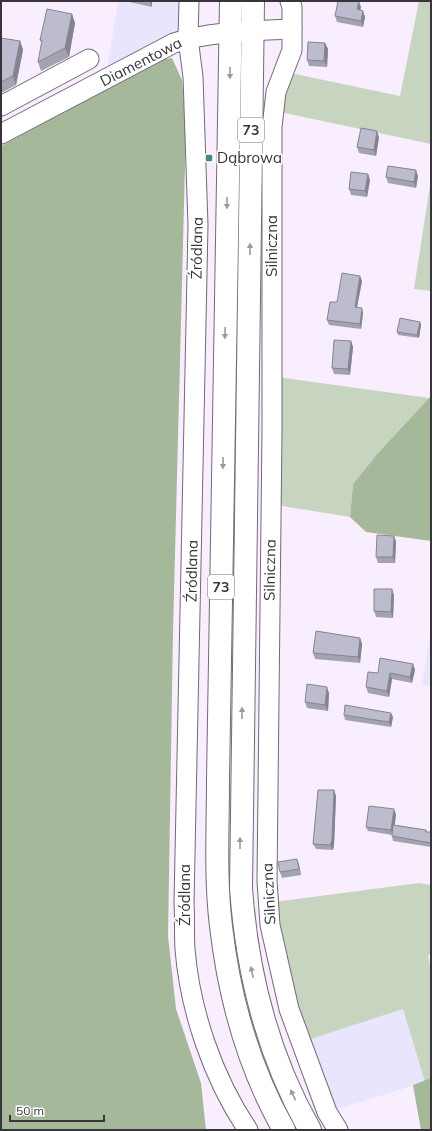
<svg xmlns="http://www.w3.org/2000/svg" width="432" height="1131" viewBox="0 0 432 1131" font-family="Mulish,sans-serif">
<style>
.commercial{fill:#e9e5fc}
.green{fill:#c7d4c0}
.forest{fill:#a5b89a}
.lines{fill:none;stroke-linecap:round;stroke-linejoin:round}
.minor-casing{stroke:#736977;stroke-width:21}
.major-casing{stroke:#736977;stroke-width:24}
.minor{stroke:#fff;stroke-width:19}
.major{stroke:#fff;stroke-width:22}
.wall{fill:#a3a2b1}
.shaded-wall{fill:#848490}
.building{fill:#bdbcce;stroke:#848490}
.oneway{fill:#9c9a9c}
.poi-dot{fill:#46897a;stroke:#fff;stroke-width:1.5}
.labels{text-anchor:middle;stroke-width:3.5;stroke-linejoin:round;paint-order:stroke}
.shield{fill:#fff;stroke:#747175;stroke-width:1}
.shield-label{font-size:14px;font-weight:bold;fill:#38343a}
.street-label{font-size:15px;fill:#38343a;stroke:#fff}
.poi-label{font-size:15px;fill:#38343a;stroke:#fff;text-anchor:start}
</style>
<rect width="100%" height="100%" fill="#f9eefe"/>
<!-- commercial -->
<g class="commercial">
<path d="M109,1H182L179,14L180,32L107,69L118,3Z"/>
<path d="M431,627V686L422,685Z"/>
<path d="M403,1009L425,1082L334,1110L308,1040Z"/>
</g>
<!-- green -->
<g class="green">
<path d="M419,1H431V144L280,112L290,73L400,96Z"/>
<path d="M431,179V291L414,289Z"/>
<path d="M277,377L429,398L378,453L353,484L350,517L276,505Z"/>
<path d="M419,883L431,885V955H428L431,970V1078L425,1082L403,1009L308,1040L275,924L274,902Z"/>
</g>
<!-- forest -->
<g class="forest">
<path d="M172,58L182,80L186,127L173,632L168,936L176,1009L201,1083L206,1130H1V146L158,60Z"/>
<path d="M431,396V541L366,532L350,517L353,484L378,453Z"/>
<path d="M431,1078V1130H421L413,1085Z"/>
</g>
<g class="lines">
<defs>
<g id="minor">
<path d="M189,1L188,38L193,77L198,225L184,903C185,918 184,934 185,949C190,1011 213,1078 248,1130"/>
<path d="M290,1L292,7V50L276,92L272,127V429L267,881L270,925L289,1009L327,1112L338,1130"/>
<path d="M1,106L89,59"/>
<path d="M1,134L174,43C210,31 255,31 292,29"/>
</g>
<g id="major">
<path d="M231,1L218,780C218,828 215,878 221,926C229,996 249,1068 284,1130"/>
<path d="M253,1L241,888C247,973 268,1056 310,1130"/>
</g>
</defs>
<!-- minor casing -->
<use href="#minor" class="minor-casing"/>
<!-- major casing -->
<use href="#major" class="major-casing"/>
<!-- minor -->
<use href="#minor" class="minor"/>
<!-- major -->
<use href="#major" class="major"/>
</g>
<!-- wall -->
<g class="wall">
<path d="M125,1H152V7Z"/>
<path d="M361,7L360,10L363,11L365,17L363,27L337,22L335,16Z"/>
<path d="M72,14L75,23L69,57L41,71L38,62L42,44L40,40Z"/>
<path d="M1,38L20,41L23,50L16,85L1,93Z"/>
<path d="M325,43L328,49L327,67L309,66L307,60Z"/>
<path d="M379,137L376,156L359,153L357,147Z"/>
<path d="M368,174L370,180L367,197L351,195L349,189Z"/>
<path d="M418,176L416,188L388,183L386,177Z"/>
<path d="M360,276L362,281L357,307L363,313L361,329L329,325L327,320L337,302Z"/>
<path d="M420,322L421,325L419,338L398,335L397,332Z"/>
<path d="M351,341L353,347L350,375L334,374L332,368Z"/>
<path d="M396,541L395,563H378L376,557Z"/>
<path d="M394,595L393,618L376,617L374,611Z"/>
<path d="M360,638L362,644L360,663L315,659L313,653Z"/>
<path d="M413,664L415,670L412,683L392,679L389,697L368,693L366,687L378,673Z"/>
<path d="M329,693L328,711L307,708L305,702Z"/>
<path d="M344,715L393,717L391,727L345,720Z"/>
<path d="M334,790L336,796L334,845L333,850L316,849L313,844Z"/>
<path d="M396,814L395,825L426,830L427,832H431V847L393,841L392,836V835L368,831L366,827Z"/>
<path d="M297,859L299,865L301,875L282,878L280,872Z"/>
</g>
<!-- shaded-wall -->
<g class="shaded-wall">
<path d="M150,1H152V7Z"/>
<path d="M359,1L361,7L359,15L357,9Z"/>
<path d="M363,11L365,17L363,27L361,21Z"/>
<path d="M72,14L75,23L69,57L65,48Z"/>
<path d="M20,41L23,50L16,85L13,76Z"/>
<path d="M325,43L328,49L327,67L324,61Z"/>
<path d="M377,131L379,137L376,156L374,150Z"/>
<path d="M416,170L418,176L416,188L414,182Z"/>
<path d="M368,174L370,180L367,197L365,191Z"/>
<path d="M360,276L362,281L356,312L355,307Z"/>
<path d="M362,308L363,313L361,329L360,324Z"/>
<path d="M420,322L421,325L419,338L417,335Z"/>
<path d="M351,341L353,347L350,375L348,369Z"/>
<path d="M394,536L396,541L395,563L393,557Z"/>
<path d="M392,589L394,595L393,618L391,612Z"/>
<path d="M360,638L362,644L360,663L358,657Z"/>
<path d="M413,664L415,670L412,683L410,677Z"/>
<path d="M390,673L392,679L389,697L387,691Z"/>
<path d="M327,687L329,693L328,711L325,705Z"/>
<path d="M391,713L393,717L391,727L389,722Z"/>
<path d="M334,790L336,796L334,845L333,850L330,845Z"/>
<path d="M394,809L396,814L393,835L391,830Z"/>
<path d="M297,859L299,865L301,875L299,869Z"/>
</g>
<!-- building -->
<g class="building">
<path d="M338,1H359L357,9L363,11L361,21L335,16Z"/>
<path d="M47,9L72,14L65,48L38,62L42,40H40Z"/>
<path d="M1,38L20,41L13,76L1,82Z"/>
<path d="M308,42L325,43L324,61L307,60Z"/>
<path d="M361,128L377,131L374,150L357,147Z"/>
<path d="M388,166L416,170L414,182L386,177Z"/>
<path d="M351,172L368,174L365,191L349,189Z"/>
<path d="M342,273L360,276L355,307L362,308L360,324L327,320L330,302H337Z"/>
<path d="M400,318L420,322L417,335L397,332Z"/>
<path d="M334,340L351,341L348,369L332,368Z"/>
<path d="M377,535L394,536L393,557H376Z"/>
<path d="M374,589H392L391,612L374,611Z"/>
<path d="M316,631L360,638L358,657L313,653Z"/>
<path d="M380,658L413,664L410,677L390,673L387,691L366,687L368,672L378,673Z"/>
<path d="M307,684L327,687L325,705L305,702Z"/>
<path d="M345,705L391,713L389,722L344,715Z"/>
<path d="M318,790H334L332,840L330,845L313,844Z"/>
<path d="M369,806L394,809L391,830L366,827Z"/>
<path d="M393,825L426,830V832H431V843L392,836Z"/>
<path d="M297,859L299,869L280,872L278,862Z"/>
</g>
<!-- one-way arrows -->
<defs><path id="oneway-solid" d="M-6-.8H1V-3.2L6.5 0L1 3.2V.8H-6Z"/></defs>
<g class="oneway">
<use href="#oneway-solid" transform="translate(230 73) rotate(91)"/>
<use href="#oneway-solid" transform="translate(227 203) rotate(91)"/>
<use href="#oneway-solid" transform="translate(250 249) rotate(-89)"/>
<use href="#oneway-solid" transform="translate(225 333) rotate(91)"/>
<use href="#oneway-solid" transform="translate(223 463) rotate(91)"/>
<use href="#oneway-solid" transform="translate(242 713) rotate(-89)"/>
<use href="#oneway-solid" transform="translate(240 843) rotate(-90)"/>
<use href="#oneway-solid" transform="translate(252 972) rotate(-102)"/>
<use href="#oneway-solid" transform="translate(293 1095) rotate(-115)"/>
</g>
<!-- markers -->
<rect class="poi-dot" x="205" y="154" width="8" height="8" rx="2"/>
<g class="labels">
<!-- shield labels -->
<g class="shield">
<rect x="238" y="118" width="26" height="24" rx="3"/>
<rect x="208" y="575" width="26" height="24" rx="3"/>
</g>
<g class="shield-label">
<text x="251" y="135">73</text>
<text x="221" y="592">73</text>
</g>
<!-- street labels -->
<g class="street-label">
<text transform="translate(141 62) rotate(-27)" y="5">Diamentowa</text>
<text transform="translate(272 246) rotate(-90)" y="5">Silniczna</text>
<text transform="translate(197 248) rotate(-89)" y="5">Źródlana</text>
<text transform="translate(270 570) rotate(-89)" y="5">Silniczna</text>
<text transform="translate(192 571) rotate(-89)" y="5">Źródlana</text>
<text transform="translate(269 894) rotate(-93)" y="5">Silniczna</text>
<text transform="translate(185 895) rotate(-90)" y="5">Źródlana</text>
</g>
<!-- poi labels -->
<g class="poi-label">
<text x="217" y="163">Dąbrowa</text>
</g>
</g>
<!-- border -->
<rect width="432" height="1131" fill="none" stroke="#38343a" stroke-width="4"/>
<!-- scale -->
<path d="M10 1115v6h94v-6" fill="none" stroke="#38343a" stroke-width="2"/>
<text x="16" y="1115" font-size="12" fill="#38343a" stroke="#ffffff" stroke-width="3" paint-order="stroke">50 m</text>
</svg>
